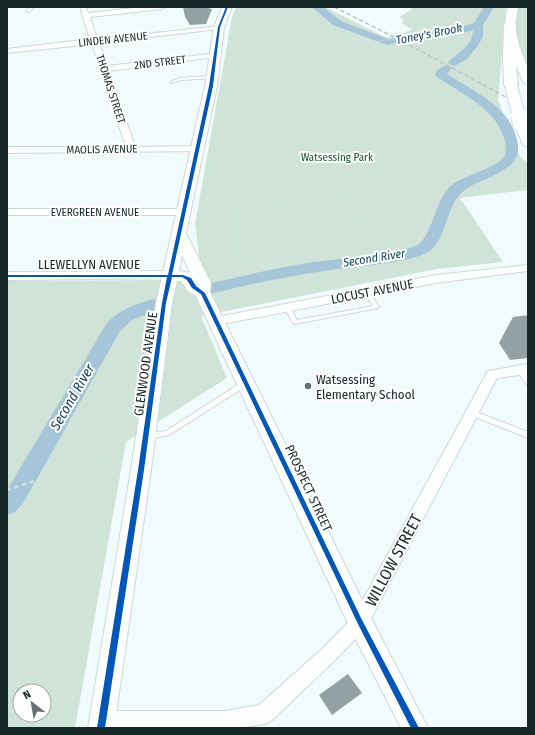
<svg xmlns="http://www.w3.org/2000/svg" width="535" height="735" viewBox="0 0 535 735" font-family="'Fira Sans Condensed',sans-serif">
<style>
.green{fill:#d0e3d9;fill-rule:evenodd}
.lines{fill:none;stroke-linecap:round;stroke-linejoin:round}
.river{fill:#a6c5d8;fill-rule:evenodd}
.building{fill:#93a1a4}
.lane-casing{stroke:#cbd9d9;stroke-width:2}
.street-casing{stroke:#cbd9d9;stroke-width:2}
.secondary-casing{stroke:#cbd9d9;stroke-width:2}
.highway-casing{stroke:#cbd9d9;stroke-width:2}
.path-far3{stroke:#dde0e0;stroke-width:1;stroke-dasharray:1.5 1.5;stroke-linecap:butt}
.path-far2{stroke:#dde0e0;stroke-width:1.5;stroke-dasharray:2.5 2.5;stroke-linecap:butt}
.path-far1{stroke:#dde0e0;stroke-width:2;stroke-dasharray:3 3;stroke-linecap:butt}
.path{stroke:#dde0e0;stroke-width:2.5;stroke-dasharray:4 4;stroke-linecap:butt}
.lane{fill:#fdfefe;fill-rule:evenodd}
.street{fill:#fdfefe;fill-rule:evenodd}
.secondary{fill:#fdfefe;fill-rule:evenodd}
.highway{fill:#fdfefe;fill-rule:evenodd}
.rail{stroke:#c0c3c3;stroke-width:1.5;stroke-dasharray:4.5 2.5;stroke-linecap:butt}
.highway-bridge-far1-casing{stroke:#cbd9d9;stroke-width:14;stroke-linecap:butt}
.highway-bridge-casing{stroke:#cbd9d9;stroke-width:18;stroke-linecap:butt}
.highway-bridge-far1{stroke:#fdfefe;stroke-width:12}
.highway-bridge{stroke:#fdfefe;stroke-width:16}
.cycleway-casing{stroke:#fff;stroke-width:3}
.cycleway{fill:#0057b8;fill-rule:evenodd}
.poi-dot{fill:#637171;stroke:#fff;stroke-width:1.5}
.labels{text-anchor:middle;stroke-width:4;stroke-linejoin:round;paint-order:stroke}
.far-street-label{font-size:11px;fill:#162727;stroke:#fff}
.far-park-label{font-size:11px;fill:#0e5330;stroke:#fff}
.far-water-label{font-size:12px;font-style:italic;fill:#10445f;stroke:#fff}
.street-label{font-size:13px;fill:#162727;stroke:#fff}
.poi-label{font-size:13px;fill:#162727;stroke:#fff;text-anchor:start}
.water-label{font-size:14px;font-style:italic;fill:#10445f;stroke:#fff}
.near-street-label{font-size:16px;fill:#162727;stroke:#fff}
</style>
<rect width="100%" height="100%" fill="#f2fbfb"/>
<!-- green -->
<g class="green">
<path d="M236,7H325L387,38L412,30L402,23L403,19L399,17L411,10L412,7H506L498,100L520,156L528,163V190L460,198L503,262L437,269L201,316L227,378L126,442L75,728H7V281L159,280L201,271L195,224L232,17ZM20,691H44V715H20Z"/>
<path d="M519,7H528V69C523,54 508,21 519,7Z"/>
</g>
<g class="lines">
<!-- river -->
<g class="river">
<path d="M312,7H323L341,21L388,39L427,31L458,28L474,23L484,7H494L483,25V37L477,47L467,59L454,66L448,63C458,50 472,49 473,30L459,34L427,37L387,45L333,25Z"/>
<path d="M446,65L452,68L447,74C473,91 510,106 517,140C519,148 519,155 513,162C502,176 480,179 466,189C445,203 448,240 428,252C410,263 358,266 336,269C295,275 254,283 214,293L208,292L206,288L208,284C240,276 273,269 306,263C325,260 408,253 419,244C434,232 434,199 453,184C466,175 496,168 504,157C506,153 506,146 505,142C498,109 463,95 437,77L435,75L437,70Z"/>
<path d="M153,299L159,301L162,305L159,309L132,320L120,331L24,502L15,512L7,515V490L107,323C119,310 136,304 153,299Z"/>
</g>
</g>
<!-- building -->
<g class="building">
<path d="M183,7L207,8L212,9L206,24L190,25L185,17Z"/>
<path d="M528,315V358L510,360L499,343L513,317Z"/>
<path d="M348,674L362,693L332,715L319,695Z"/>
</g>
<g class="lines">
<defs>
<g id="lane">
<path d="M30,7H34L29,12H27V10Z"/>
<path d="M212,76H213V78L181,80L172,83L170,82L180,78Z"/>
<path d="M367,290L369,291L379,307L378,308L295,324L293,323L284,307L285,306H289L297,320L373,306L364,292Z"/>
<path d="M518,368H522L528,377V384H526L518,372L517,370Z"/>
<path d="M242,382H246L247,384L246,386L169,435L148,439L146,438L145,436L146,434L166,431Z"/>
<path d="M470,411H474L528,432V438L470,415L469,413Z"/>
</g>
<g id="street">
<path d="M80,7H86L88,13L143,7H165L162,9L90,17L97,39L221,26V28L219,29L99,43L107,66L219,53V57H216L109,71L135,147L198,146L203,149L201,151L7,153V147H126L92,44L7,53V49L90,39Z"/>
<path d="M7,209H184L189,212L184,215H7Z"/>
<path d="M528,265V271L436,283L217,325L213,324L211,321L213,318L217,317L436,275Z"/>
<path d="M170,271L174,272L176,275L174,278L7,280V272Z"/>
<path d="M528,364V374L497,378L366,628L334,661L271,721L264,724L240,728H95L92,721L95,714L102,711H225L259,705L322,649L354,616L488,371Z"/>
</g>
<g id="secondary">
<path d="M222,7H232L224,27L217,86L186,233L211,283L210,292L369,614L428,728H401L351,630L196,296L188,291L181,281H177L172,303L151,470L114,728H88L131,470L156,303L205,86L214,27ZM182,255L190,273L179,271Z"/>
<path d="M508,7H518L515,25L519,45L528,69V85L523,82C513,58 500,33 508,7Z"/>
</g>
<g id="highway">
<path d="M510,21L514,23L516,25L515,55L518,85L516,88H506L504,85L503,55L504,25L506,23Z"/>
<path d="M521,119L526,120L528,123V147L523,145L514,123L516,120Z"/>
</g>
</defs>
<!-- lane casing -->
<use href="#lane" class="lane-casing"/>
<!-- street casing -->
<use href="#street" class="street-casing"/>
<!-- secondary casing -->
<use href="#secondary" class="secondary-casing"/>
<!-- highway casing -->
<use href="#highway" class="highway-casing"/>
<!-- path-far3 -->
<g class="path-far3">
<path d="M448,22L465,16L474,7"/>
<path d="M228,38L292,51"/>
<path d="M371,43L382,54L453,93L483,117"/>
<path d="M225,49L235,52L260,54L354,45L405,37L448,22L440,7"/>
<path d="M232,51C233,58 232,66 234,73C241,94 264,107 282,117"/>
<path d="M233,117L240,86"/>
</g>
<!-- path-far2 -->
<g class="path-far2">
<path d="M280,116L310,131L328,168L345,184L363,196L397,224"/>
<path d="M224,155L233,116"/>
<path d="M223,172C244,181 266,191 289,196C321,203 372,206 398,226C402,228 404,234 407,238L372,241L299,251L267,265L250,269"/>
<path d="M223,172L219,184L225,217V255L230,269"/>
<path d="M223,172V155C253,152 282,143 310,132"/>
<path d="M402,228L418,242L446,185L479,167L489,159L495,151V139L488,120L482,116"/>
<path d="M373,269L392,259L397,239"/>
</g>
<!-- path-far1 -->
<g class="path-far1">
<path d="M229,268L231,274L254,268"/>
<path d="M215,279L231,274"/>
<path d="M367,283L374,268"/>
<path d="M63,471L131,435"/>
</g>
<!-- path -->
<path class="path" d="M7,490L56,474L65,470"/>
<!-- lane -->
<use href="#lane" class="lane"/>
<!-- street -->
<use href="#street" class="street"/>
<!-- secondary -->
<use href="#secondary" class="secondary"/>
<!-- highway -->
<use href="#highway" class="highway"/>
<!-- rail -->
<path class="rail" d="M334,7L404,42L528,109"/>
<defs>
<path id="highway-bridge-far1" d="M511,85L519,117"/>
<path id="highway-bridge" d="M519,116L521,123"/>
</defs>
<!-- highway-bridge-far1 casing -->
<use href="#highway-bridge-far1" class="highway-bridge-far1-casing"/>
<!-- highway-bridge casing -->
<use href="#highway-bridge" class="highway-bridge-casing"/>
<!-- highway-bridge-far1 -->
<use href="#highway-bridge-far1" class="highway-bridge-far1"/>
<!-- highway-bridge -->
<use href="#highway-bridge" class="highway-bridge"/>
<defs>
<path id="cycleway" d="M226,7H228L220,27L213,86L172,275H183L191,278L196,286L205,293L362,620L419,728H411L358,624L201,294L192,288L187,280L182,277H172L166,303L144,470L105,728H97L138,470L162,303L167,277H7V275H168L209,86L218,27Z"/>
</defs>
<!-- cycleway casing -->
<use href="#cycleway" class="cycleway-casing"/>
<!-- cycleway -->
<use href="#cycleway" class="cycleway"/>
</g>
<!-- markers -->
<circle class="poi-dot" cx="308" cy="386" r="4"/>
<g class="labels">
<!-- far-street labels -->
<g class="far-street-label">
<text transform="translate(113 39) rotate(-6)" y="4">LINDEN AVENUE</text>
<text transform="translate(160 62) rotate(-7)" y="4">2ND STREET</text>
<text transform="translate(111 89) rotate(72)" y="4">THOMAS STREET</text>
<text transform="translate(102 149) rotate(-1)" y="4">MAOLIS AVENUE</text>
<text x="95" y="216">EVERGREEN AVENUE</text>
</g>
<!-- far-park labels -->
<g class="far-park-label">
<text x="337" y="161">Watsessing Park</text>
</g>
<!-- far-water labels -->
<g class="far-water-label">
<text transform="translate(429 34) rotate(-11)" y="4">Toney's Brook</text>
<text transform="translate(374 258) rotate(-9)" y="4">Second River</text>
</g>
<!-- street labels -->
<g class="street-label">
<text x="89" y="269">LLEWELLYN AVENUE</text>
<text transform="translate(372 291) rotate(-11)" y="5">LOCUST AVENUE</text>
<text transform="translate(145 364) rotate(-82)" y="5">GLENWOOD AVENUE</text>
<text transform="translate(309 488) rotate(65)" y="5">PROSPECT STREET</text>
</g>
<!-- poi labels -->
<g class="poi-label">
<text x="316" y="384">Watsessing<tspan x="316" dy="15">Elementary School</tspan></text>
</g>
<!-- water labels -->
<g class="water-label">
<text transform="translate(72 397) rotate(-60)" y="5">Second River</text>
</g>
<!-- near-street labels -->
<g class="near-street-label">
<text transform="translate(393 560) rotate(-62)" y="6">WILLOW STREET</text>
</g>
</g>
<!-- border -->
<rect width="535" height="735" fill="none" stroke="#162727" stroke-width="16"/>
<!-- north arrow -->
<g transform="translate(32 703) rotate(329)"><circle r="19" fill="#ffffff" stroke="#a2a9a9"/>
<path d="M0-3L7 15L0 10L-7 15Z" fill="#637171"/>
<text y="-6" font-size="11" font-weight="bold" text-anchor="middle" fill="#162727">N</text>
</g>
</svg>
